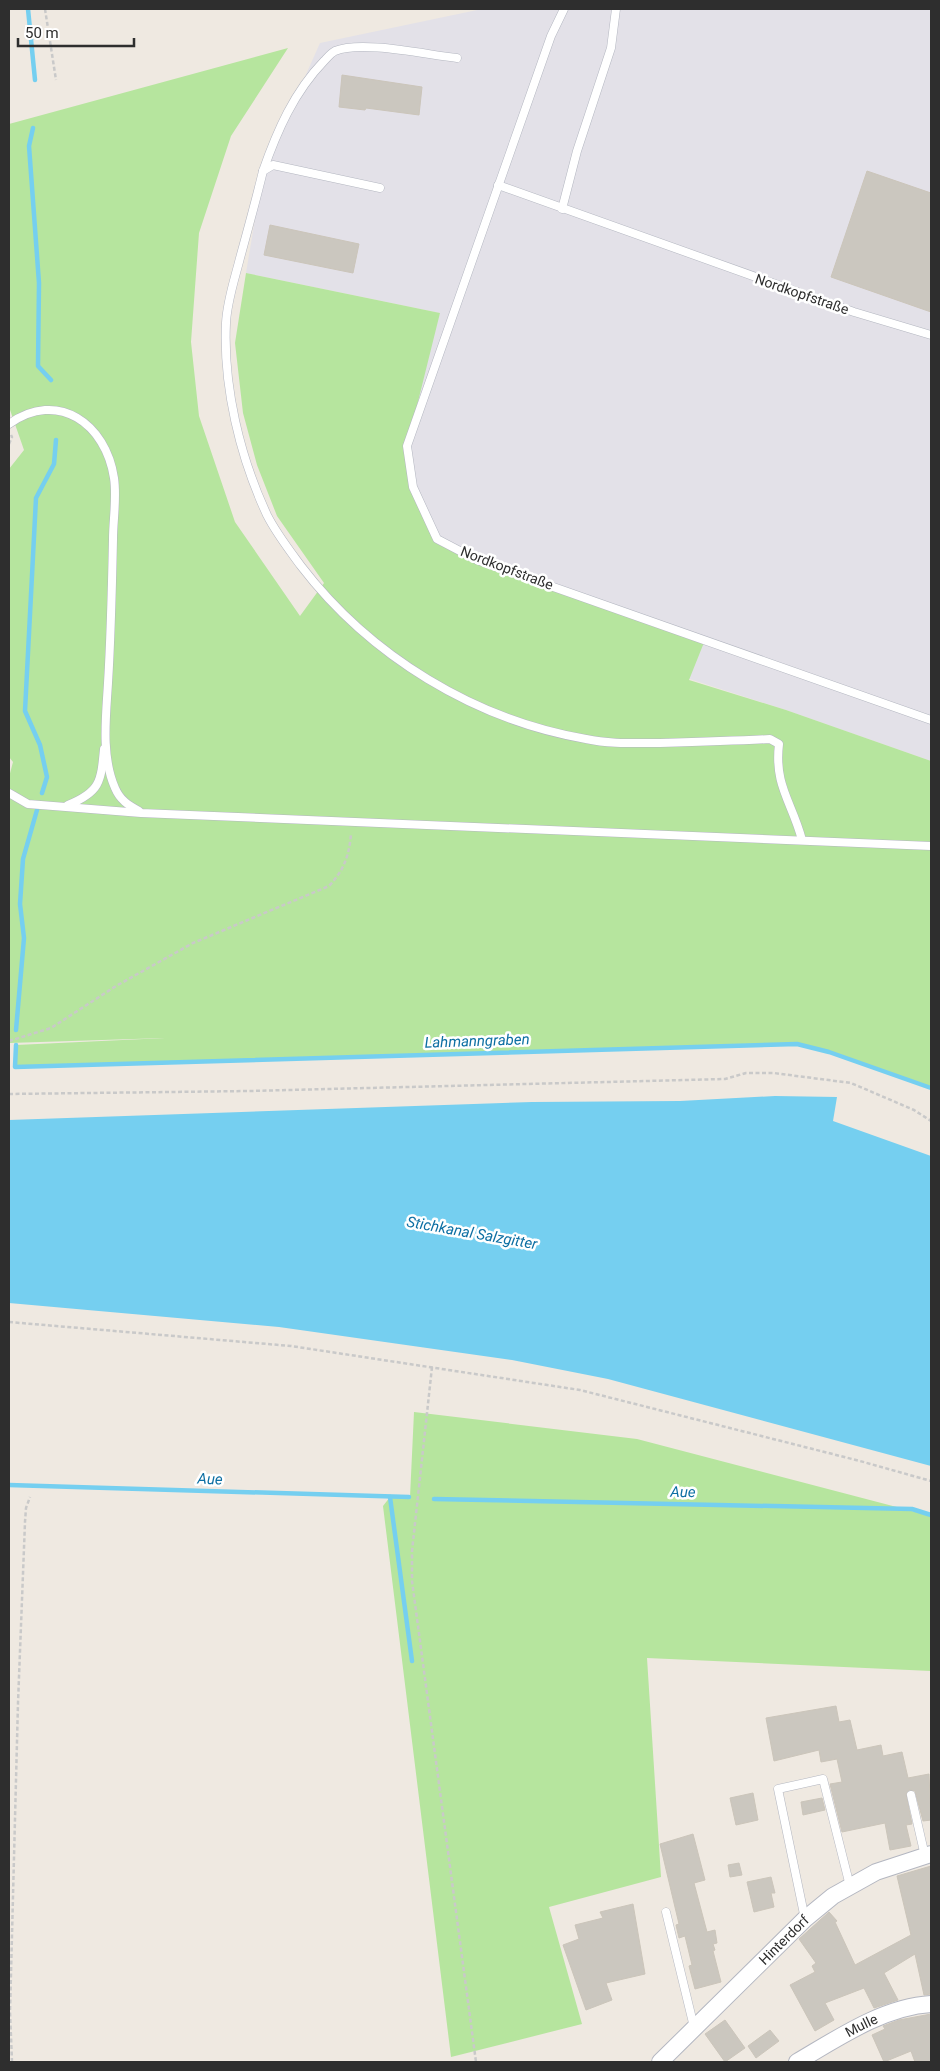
<svg xmlns="http://www.w3.org/2000/svg" width="940" height="2071" viewBox="0 0 940 2071" font-family="Roboto,sans-serif">
<style>
.industrial{fill:#e3e1e8}
.green{fill:#b6e59e}
.water{fill:#75cff0}
.lines{fill:none;stroke-linecap:round;stroke-linejoin:round}
.stream{stroke:#75cff0;stroke-width:4.5}
.building{fill:#cbc7bf;stroke:#cbc5ba}
.lane-casing{stroke:#b4b7c1;stroke-width:9}
.street-casing{stroke:#b4b7c1;stroke-width:18}
.path{stroke:#c9c9c9;stroke-width:2.5;stroke-dasharray:4 2.5;stroke-linecap:butt}
.lane{stroke:#fff;stroke-width:8}
.street{stroke:#fff;stroke-width:16}
.labels{text-anchor:middle;stroke-width:5;stroke-linejoin:round;paint-order:stroke}
.street-label{font-size:14px;fill:#2e2e2e;stroke:#fff}
.water-label{font-size:15px;font-style:italic;fill:#0d6fa3;stroke:#fff}
</style>
<rect width="100%" height="100%" fill="#efe9e1"/>
<!-- industrial -->
<path class="industrial" d="M482,9H931V761L786,710L405,587L376,530L440,313L246,273L263,171L320,43Z"/>
<!-- green -->
<g class="green">
<path d="M288,48L231,136L199,233L191,342L199,416L235,522L300,616L324,583L277,516L257,465L243,413L235,343L246,273L440,313L407,446L413,487L437,539L477,560L705,640L689,680L786,710L931,761V1088L829,1052L797,1044L15,1067L16,1045L165,1038L9,1043V777L13,762L9,757V469L24,450L9,407V124Z"/>
<path d="M414,1412L637,1439L931,1516V1671L647,1658L661,1877L549,1907L582,2024L451,2057L383,1506L390,1497H410Z"/>
</g>
<!-- water -->
<path class="water" d="M775,1096L837,1097L833,1121L931,1156V1466L608,1379L512,1360L279,1327L9,1303V1120L532,1102L680,1101Z"/>
<g class="lines">
<!-- stream -->
<g class="stream">
<path d="M28,9L35,80"/>
<path d="M33,128L29,146L39,283L38,366L51,380"/>
<path d="M42,793L47,777L40,745L25,711L36,498L54,464L56,440"/>
<path d="M16,1030L24,938L20,904L23,859L37,810"/>
<path d="M16,1045L15,1067L797,1044L829,1052L931,1088"/>
<path d="M9,1485L409,1497"/>
<path d="M390,1497L412,1661"/>
<path d="M434,1499L912,1509L931,1515"/>
</g>
</g>
<!-- building -->
<g class="building">
<path d="M342,75L422,87L419,115L366,108L365,110L339,107Z"/>
<path d="M867,171L931,193V312L831,277Z"/>
<path d="M270,225L359,244L353,273L264,255Z"/>
<path d="M836,1706L839,1722L850,1720L857,1750L881,1745L883,1756L902,1752L908,1778L929,1774L931,1820L923,1821L915,1791L909,1790L906,1794L912,1824L906,1825L911,1846L890,1850L885,1823L842,1832L830,1784L842,1782L837,1759L821,1762L819,1750L774,1761L766,1718Z"/>
<path d="M753,1793L758,1820L736,1825L730,1798Z"/>
<path d="M822,1798L825,1810L803,1815L801,1802Z"/>
<path d="M693,1834L705,1880L694,1883L707,1932L715,1930L717,1943L713,1944L715,1950L713,1951L721,1982L695,1989L689,1966L692,1965L685,1936L679,1938L676,1925L679,1924L660,1844Z"/>
<path d="M739,1863L742,1875L730,1877L728,1865Z"/>
<path d="M931,1866V1994L924,1995L915,1954L884,1973L898,2000L874,2008L864,1988L825,2003L834,2020L815,2031L790,1985L815,1972L812,1966L816,1963L799,1939L829,1912L837,1921L835,1922L855,1965L911,1935L897,1876Z"/>
<path d="M771,1877L775,1893H771L774,1907L754,1912L747,1882Z"/>
<path d="M633,1904L645,1974L606,1983L612,2000L586,2010L563,1945L579,1939L575,1925L603,1918L600,1912Z"/>
<path d="M931,2014V2062H915L911,2051L884,2062L872,2035L885,2029L883,2026L899,2020Z"/>
<path d="M725,2020L745,2048L725,2062L705,2034Z"/>
<path d="M770,2030L779,2041L756,2058L748,2046Z"/>
</g>
<g class="lines">
<defs>
<g id="lane">
<path d="M564,9L551,36L407,446L413,487L437,539L477,560L931,720"/>
<path d="M263,171C277,131 294,92 324,61C327,58 331,53 335,51C362,40 427,55 457,58"/>
<path d="M498,185L854,312L931,335"/>
<path d="M380,188L273,165L263,171C256,200 248,229 240,258C235,278 227,301 226,323C223,387 240,457 267,515C276,533 290,551 301,566C370,656 475,720 586,739C609,744 633,743 657,743C694,742 732,741 770,739L779,744C774,786 792,802 802,840"/>
<path d="M562,209L577,151L611,48L616,9"/>
<path d="M9,424C58,389 106,424 114,478C117,498 113,520 113,539C112,587 111,635 108,683C106,717 101,756 115,788C120,800 128,805 139,811"/>
<path d="M9,793L28,804L141,813L931,846"/>
<path d="M68,805C100,792 101,782 104,749"/>
<path d="M911,1795L925,1856"/>
<path d="M666,1912L694,2027"/>
<path d="M805,1919L778,1789L823,1779L850,1886"/>
</g>
<g id="street">
<path id="s1" d="M660,2062L805,1919L833,1896L876,1872L931,1854"/>
<path id="s2" d="M797,2062C838,2038 883,2007 931,2004"/>
</g>
</defs>
<!-- lane casing -->
<use href="#lane" class="lane-casing"/>
<!-- street casing -->
<use href="#street" class="street-casing"/>
<!-- path -->
<g class="path">
<path d="M45,9L56,80"/>
<path d="M9,444L12,437L11,435"/>
<path d="M9,1041L51,1028L116,986L193,943L329,886C344,870 349,856 351,834"/>
<path d="M9,1094L249,1091L725,1079L746,1073H774L851,1083L914,1110L931,1121"/>
<path d="M9,1322L291,1346L580,1390L860,1461L931,1481"/>
<path d="M432,1367L412,1551V1581L476,2062"/>
<path d="M12,2062L10,2012L18,1703L25,1522L26,1508L30,1497"/>
</g>
<!-- lane -->
<use href="#lane" class="lane"/>
<!-- street -->
<use href="#street" class="street"/>
</g>
<g class="labels">
<!-- street labels -->
<g class="street-label">
<text transform="translate(802 294) rotate(19)" y="5">Nordkopfstraße</text>
<text transform="translate(507 568) rotate(21)" y="5">Nordkopfstraße</text>
<text dy="5" stroke="none"><textPath href="#s1" startOffset="174">Hinterdorf</textPath></text>
<text dy="5" stroke="none"><textPath href="#s2" startOffset="74">Mulle</textPath></text>
</g>
<!-- water labels -->
<g class="water-label">
<text transform="translate(477 1041) rotate(-2)" y="5">Lahmanngraben</text>
<text transform="translate(472 1233) rotate(10)" y="5">Stichkanal Salzgitter</text>
<text transform="translate(210 1479) rotate(2)" y="5">Aue</text>
<text transform="translate(683 1492) rotate(1)" y="5">Aue</text>
</g>
</g>
<!-- border -->
<rect width="940" height="2071" fill="none" stroke="#2e2e2e" stroke-width="20"/>
<!-- scale -->
<path d="M18 38v8h116v-8" fill="none" stroke="#2e2e2e" stroke-width="2.5"/>
<text x="25" y="38" font-size="15" fill="#2e2e2e" stroke="#ffffff" stroke-width="4" paint-order="stroke">50 m</text>
</svg>
